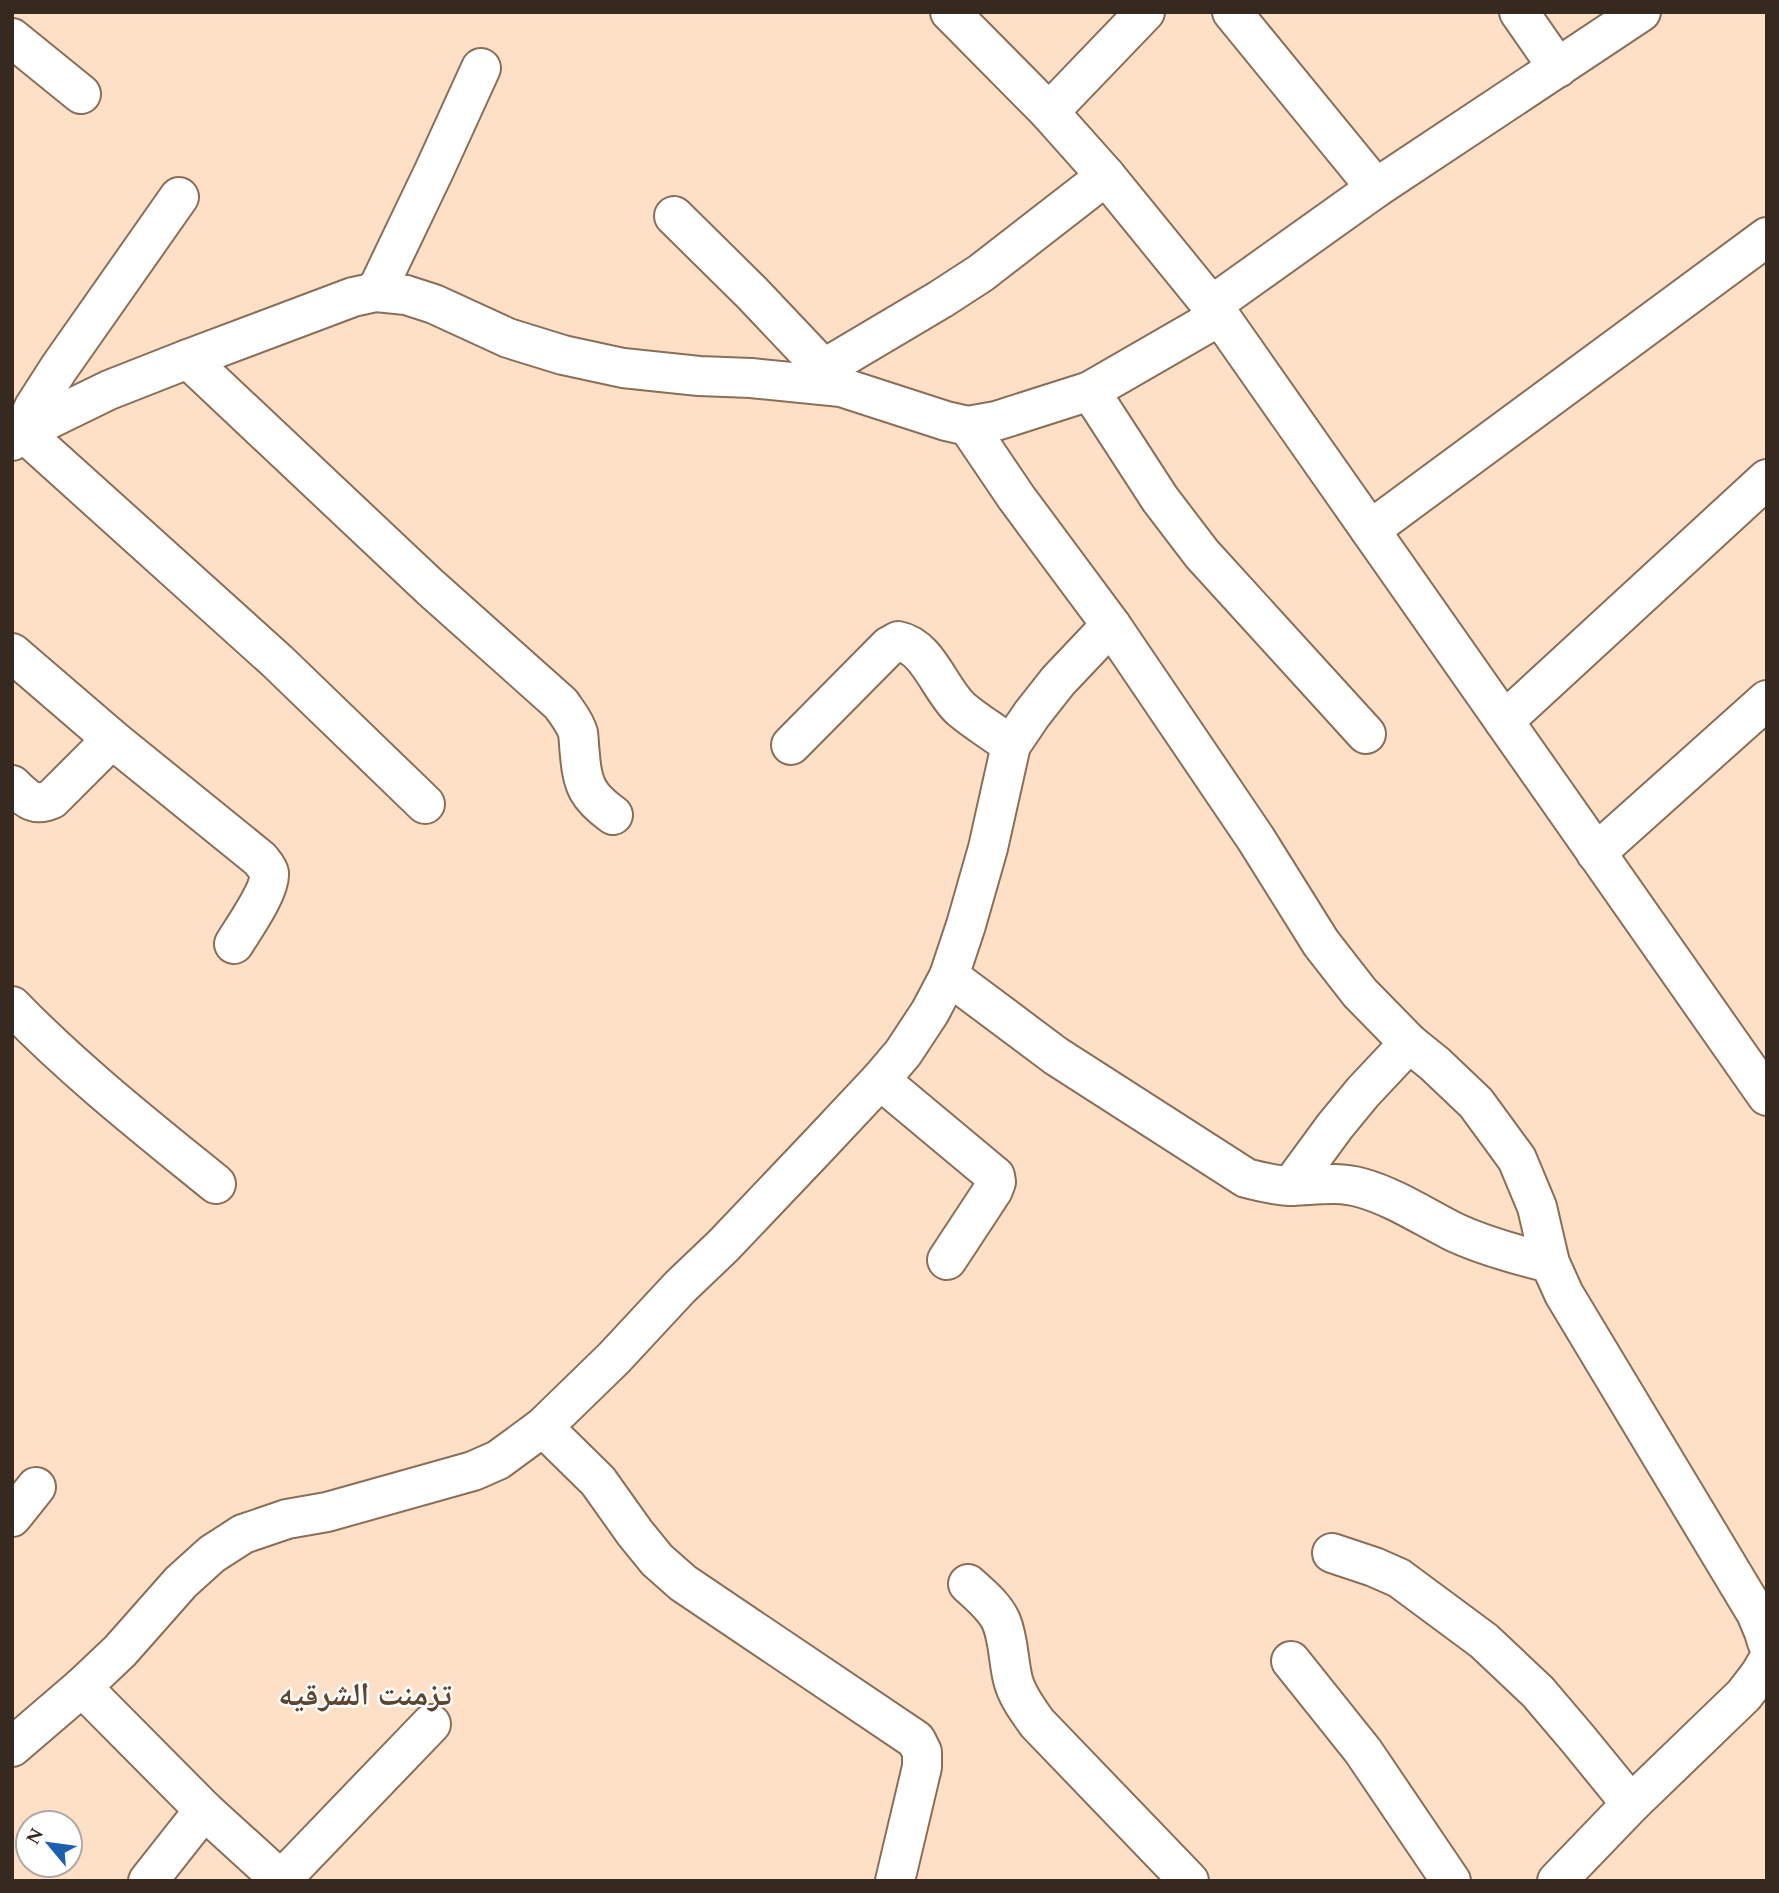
<svg xmlns="http://www.w3.org/2000/svg" width="1779" height="1893" viewBox="0 0 1779 1893" font-family="Spectral,'Noto Naskh Arabic',serif">
<style>
.lines{fill:none;stroke-linecap:round;stroke-linejoin:round}
.minor-casing{stroke:#896e58;stroke-width:42}
.minor{stroke:#fff;stroke-width:38}
.labels{text-anchor:middle;stroke-width:5;stroke-linejoin:round;paint-order:stroke}
.quarter-label{font-size:32px;font-weight:bold;fill:#5e4530;stroke:#fff}
</style>
<rect width="100%" height="100%" fill="#fee0c7"/>
<g class="lines">
<defs>
<g id="minor">
<path d="M950,12L1049,112L1106,176L1220,316L1767,1096"/>
<path d="M1232,12L1376,188"/>
<path d="M1519,12L1558,68"/>
<path d="M12,38L81,94"/>
<path d="M1049,112L1145,12"/>
<path d="M179,197L59,368L34,407L23,432L277,661L425,804"/>
<path d="M674,216L752,293L840,386"/>
<path d="M376,292L434,171L481,68"/>
<path d="M1212,305L1376,188L1641,12"/>
<path d="M188,359L430,587L561,704C567,713 575,722 578,733C579,740 579,748 580,755C582,785 588,797 613,815"/>
<path d="M823,369L941,299L981,273L1106,176"/>
<path d="M1090,391L1160,499L1202,554L1366,734"/>
<path d="M968,426L1016,497L1111,625L1256,839L1321,943L1360,993L1409,1043L1435,1064L1476,1103L1517,1159L1537,1207L1550,1263L1564,1294L1756,1613L1764,1632L1767,1642"/>
<path d="M12,441L23,432L109,390L188,359L353,297L376,292L406,295L434,304L508,338L563,355L623,368L699,376L751,378L841,387L946,421L968,426L996,421L1090,391L1220,316"/>
<path d="M1370,530L1767,237"/>
<path d="M12,653L112,739L260,859C263,863 268,868 269,873C271,890 243,929 234,944"/>
<path d="M1504,721L1767,479"/>
<path d="M791,745L889,646L898,641C929,647 939,689 961,709C976,722 995,733 1011,745"/>
<path d="M12,785C25,797 33,808 52,799L112,739"/>
<path d="M1596,853L1767,700"/>
<path d="M949,976L1056,1056L1246,1178C1261,1182 1277,1186 1293,1186C1317,1185 1339,1181 1362,1188C1394,1197 1424,1217 1454,1232C1484,1246 1517,1255 1550,1263"/>
<path d="M12,1006C75,1071 146,1127 216,1184"/>
<path d="M880,1080L995,1176L996,1182L993,1190L947,1260"/>
<path d="M1291,1186L1335,1126L1363,1092L1409,1043"/>
<path d="M543,1427L614,1358L680,1287L723,1246L819,1145L880,1080L903,1053L930,1012L949,976L966,925L988,848L1011,745L1032,714L1058,681L1111,625"/>
<path d="M12,1517L36,1487"/>
<path d="M1332,1553L1374,1567L1399,1578L1484,1641L1538,1692L1578,1739L1631,1804"/>
<path d="M968,1584C980,1595 994,1606 1001,1621C1009,1640 1008,1660 1013,1680C1017,1696 1028,1710 1037,1723L1189,1881"/>
<path d="M1291,1661L1363,1751L1451,1881"/>
<path d="M82,1687L204,1810L282,1881"/>
<path d="M12,1747L82,1687L120,1651L181,1582L212,1554L243,1534L287,1519L327,1512L473,1471L498,1460L543,1427L598,1481L635,1533L657,1560L683,1583L916,1740L922,1752V1767L895,1881"/>
<path d="M281,1880L431,1724"/>
<path d="M148,1881L204,1810"/>
<path d="M1557,1881L1631,1804L1744,1695L1760,1674L1767,1662"/>
</g>
</defs>
<!-- minor casing -->
<use href="#minor" class="minor-casing"/>
<!-- minor -->
<use href="#minor" class="minor"/>
</g>
<g class="labels">
<!-- quarter labels -->
<g class="quarter-label">
<text x="365" y="1705">تزمنت الشرقيه</text>
</g>
</g>
<!-- border -->
<rect width="1779" height="1893" fill="none" stroke="#352920" stroke-width="28"/>
<!-- north arrow -->
<g transform="translate(49 1844) rotate(299)"><circle r="33" fill="#ffffff" stroke="#aea9a6" stroke-width="2"/>
<path d="M0-5L12 26L0 18L-12 26Z" fill="#1c5eaf"/>
<text y="-10" font-size="19" font-weight="bold" text-anchor="middle" fill="#352920">N</text>
</g>
</svg>
